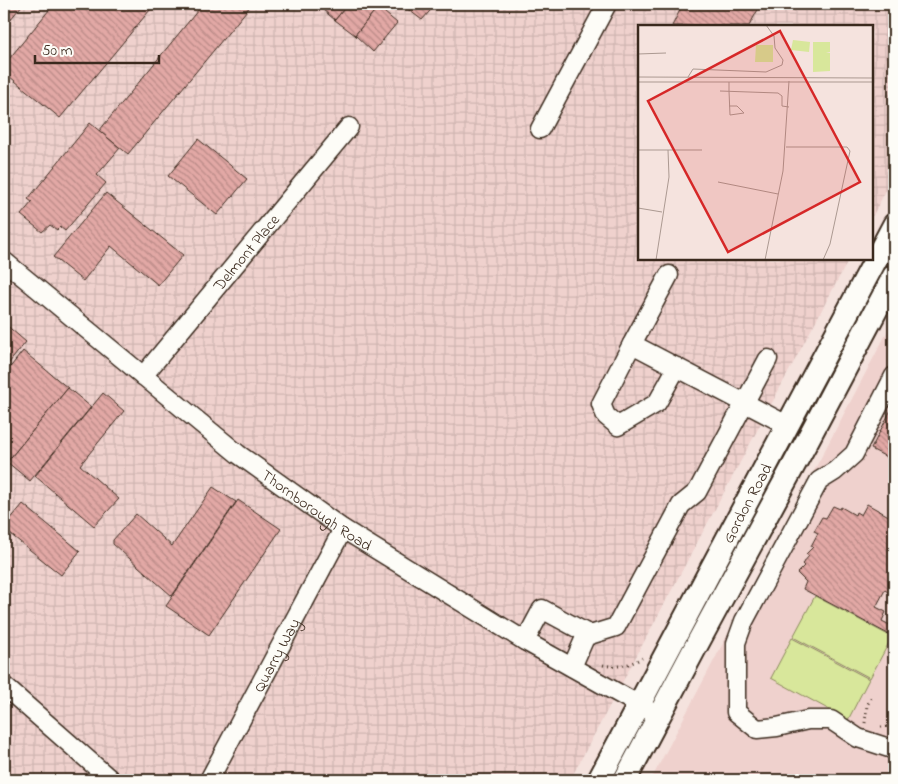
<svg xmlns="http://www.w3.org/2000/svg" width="898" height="784" viewBox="0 0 898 784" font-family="'Indie Flower',sans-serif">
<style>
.built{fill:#efd1cd}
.industrial{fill:url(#industrial-grid)}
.pitch{fill:#d8e79b;stroke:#8a885c}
.building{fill:url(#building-back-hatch);stroke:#3b2a1e}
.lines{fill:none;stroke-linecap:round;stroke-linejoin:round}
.minor-casing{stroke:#3b2a1e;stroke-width:21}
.major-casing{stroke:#3b2a1e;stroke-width:26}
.path{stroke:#3b2a1e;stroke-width:3;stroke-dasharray:1 4;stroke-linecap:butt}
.minor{stroke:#fdfcf7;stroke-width:18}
.major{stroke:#fdfcf7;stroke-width:22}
.labels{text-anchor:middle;stroke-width:5;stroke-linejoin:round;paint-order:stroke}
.street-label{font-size:16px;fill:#3b2a1e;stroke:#fdfcf7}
.inset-road{fill:none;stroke:#ab9991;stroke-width:1}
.view{fill:#d62828;fill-opacity:0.15;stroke:#d62828;stroke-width:2.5}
.inset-edge{fill:none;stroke:#3b2a1e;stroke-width:2.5}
</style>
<defs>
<pattern id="industrial-grid" width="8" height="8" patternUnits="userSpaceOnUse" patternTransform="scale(1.25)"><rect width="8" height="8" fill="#efd1cd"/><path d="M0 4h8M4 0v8" fill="none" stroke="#ceb4b0"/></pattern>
<pattern id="building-back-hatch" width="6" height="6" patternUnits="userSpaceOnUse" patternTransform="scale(1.25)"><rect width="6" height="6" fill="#e2a8a5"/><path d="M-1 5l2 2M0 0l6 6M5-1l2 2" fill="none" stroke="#b88986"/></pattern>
</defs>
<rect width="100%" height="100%" fill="#f5e3de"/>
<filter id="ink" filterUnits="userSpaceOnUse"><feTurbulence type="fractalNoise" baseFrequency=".02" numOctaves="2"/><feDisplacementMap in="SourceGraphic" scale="10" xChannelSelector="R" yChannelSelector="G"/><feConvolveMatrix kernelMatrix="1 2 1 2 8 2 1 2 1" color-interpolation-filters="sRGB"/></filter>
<g filter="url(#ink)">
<!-- built -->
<path class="built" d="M894,319V780H651Z"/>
<!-- industrial -->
<path class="industrial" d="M4,4H894V175L872,217V26H639V259H849L570,780H4Z"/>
<!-- pitch -->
<g class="pitch">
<path d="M815,596L892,637L870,678L793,637Z"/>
<path d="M792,638L869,679L848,720L771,678Z"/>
</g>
<!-- building -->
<g class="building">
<path d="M4,4H23L10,20L4,14Z"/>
<path d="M54,4H155L60,118L4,72V65Z"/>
<path d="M203,4H252L128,154L99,131Z"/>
<path d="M316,4H348L335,20Z"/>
<path d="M348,4H374L378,7L355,35L335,20Z"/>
<path d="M401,4H436L422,20Z"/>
<path d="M683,4H761L749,26H672Z"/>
<path d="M378,7L397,23L373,52L355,35Z"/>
<path d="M90,123L120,148L97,175L106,183L65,231L60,227L57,230L50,225L42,232L21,215L32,202L28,199Z"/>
<path d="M198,139L247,179L217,215L168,176Z"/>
<path d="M106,193L183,255L158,285L111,246L83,281L53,257Z"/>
<path d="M4,323L26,342L4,369Z"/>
<path d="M23,351L68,388L7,462L4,460V375Z"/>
<path d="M68,388L91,407L30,481L7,462Z"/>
<path d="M103,393L124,411L80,465L119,499L94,526L35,476Z"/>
<path d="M894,404V461L871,449Z"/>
<path d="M213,487L236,502L172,596L113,544V540L136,514L172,546Z"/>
<path d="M238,500L281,529L209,635L166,606Z"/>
<path d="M23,504L80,551L61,575L4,529V527Z"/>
<path d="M867,504L894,519V596L885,590L876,607L886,612L882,621L894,627L890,635L803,589L806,582L797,573L804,566L802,564L809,556L806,554L813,547L811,546L818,533L814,531L822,517L826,518L833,506L840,509L841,507L855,515L856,512L861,515Z"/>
</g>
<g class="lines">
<defs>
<g id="minor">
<path d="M540,129L607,4"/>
<path id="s1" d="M4,261L238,454L343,529L525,641L650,711"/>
<path d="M632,344L669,275"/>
<path d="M677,367L657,403L618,426L606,416L601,404L632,344L787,425"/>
<path id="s2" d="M143,376L349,127"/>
<path d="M894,376L854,454L835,471L819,481L744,621L736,643V712L757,729L777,727L808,720H831L858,738L892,749L894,748"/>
<path d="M525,641L542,609L590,635L616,627L681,505L697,492L768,359"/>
<path d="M572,667L587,633"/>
<path d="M4,686L111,780"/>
<path id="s3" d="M209,780L343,529"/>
</g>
<g id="major">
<path id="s4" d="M599,780L894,225"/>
<path d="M625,780L695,648L808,439L894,276"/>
</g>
</defs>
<!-- minor casing -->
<use href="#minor" class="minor-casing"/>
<!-- major casing -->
<use href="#major" class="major-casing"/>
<!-- path -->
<g class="path">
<path d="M603,665C617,668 630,665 642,658"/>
<path d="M865,723L867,705L873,695"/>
<path d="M881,727L894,726"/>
</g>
<!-- minor -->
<use href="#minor" class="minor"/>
<!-- major -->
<use href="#major" class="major"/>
</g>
</g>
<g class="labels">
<!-- street labels -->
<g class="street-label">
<text dy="6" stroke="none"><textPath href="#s2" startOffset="161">Delmont Place</textPath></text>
<text dy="6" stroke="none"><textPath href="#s4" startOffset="314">Gordon Road</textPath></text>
<text dy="6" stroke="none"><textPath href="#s1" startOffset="400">Thornborough Road</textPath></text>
<text dy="6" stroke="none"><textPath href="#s3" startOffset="142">Quarry Way</textPath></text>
</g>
</g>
<!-- overview -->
<g transform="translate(638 25)">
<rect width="235" height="235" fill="#f5e3de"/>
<path d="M155,15L172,17L171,27L153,25ZM175,17H192V27L188,28H192V46L175,47ZM118,20H135V37H117Z" fill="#d8e79b"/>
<path class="inset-road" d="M0,29L28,28M0,52L235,53M50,52L55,44L128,47L144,40L145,35L137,23L136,11L128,0M0,57H235M91,57V66L92,90L106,88L99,81H91M82,66L140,68L144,71V81L151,82M148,122H209L212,126L192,219L185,235M0,125H64M80,157L140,169M0,183L24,187M18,235L31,152L30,125M127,235L145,146L151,56"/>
<path class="view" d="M142,6L222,157L90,227L10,76Z"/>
<rect width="235" height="235" class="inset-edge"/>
</g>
<!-- margin -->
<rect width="898" height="784" fill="none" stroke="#fdfcf7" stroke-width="20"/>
<rect x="10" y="10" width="878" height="764" fill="none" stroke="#3b2a1e" stroke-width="2" filter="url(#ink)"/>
<!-- scale -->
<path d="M35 55v8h124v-8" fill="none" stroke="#3b2a1e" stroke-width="2.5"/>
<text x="42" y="55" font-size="15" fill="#3b2a1e" stroke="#fdfcf7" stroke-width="4" paint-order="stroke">50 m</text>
</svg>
